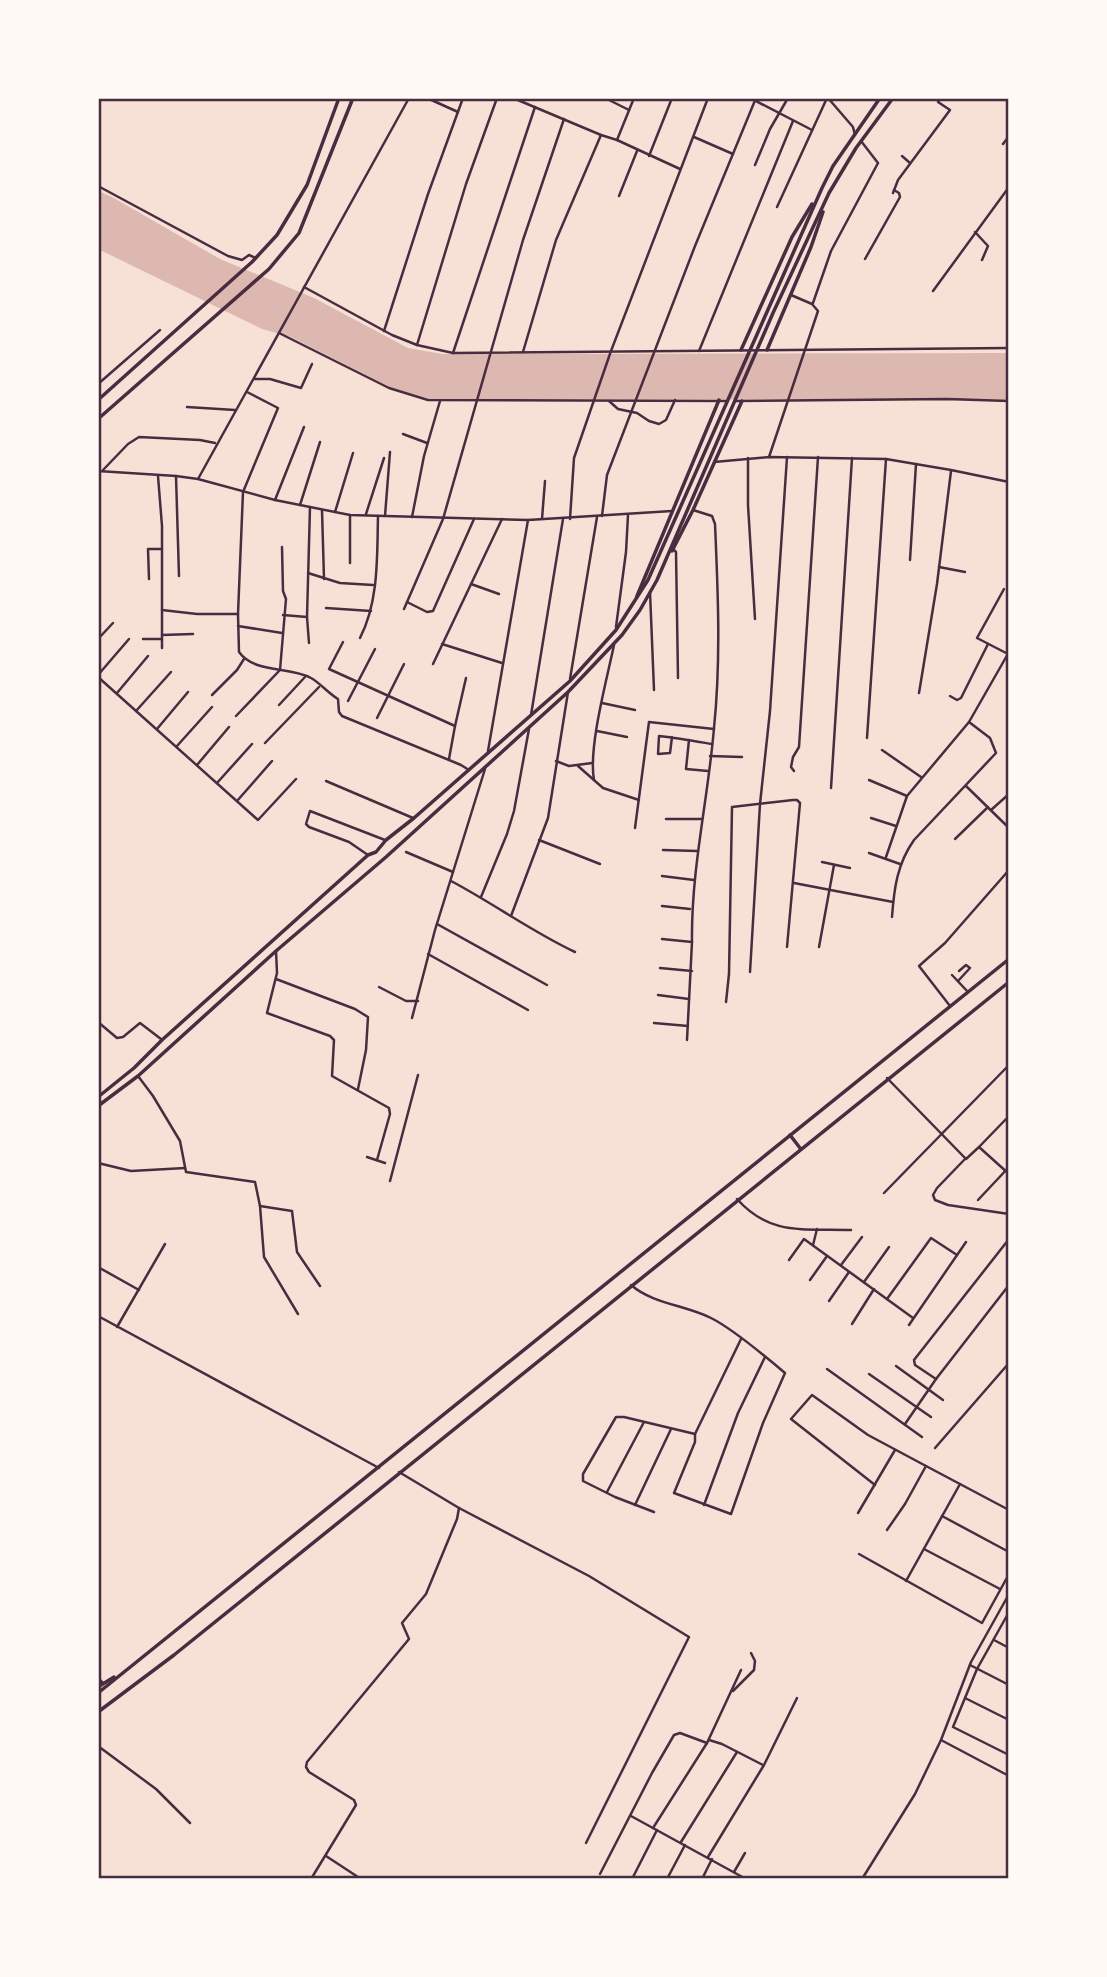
<svg xmlns="http://www.w3.org/2000/svg" width="1107" height="1977" viewBox="0 0 1107 1977" font-family="'Titillium Web',sans-serif">
<style>
.water{fill:#dcb8b0}
.lines{fill:none;stroke-linecap:round;stroke-linejoin:round}
.minor{stroke:#4a2c40;stroke-width:2.5}
.tertiary{stroke:#4a2c40;stroke-width:2.5}
.secondary{stroke:#4a2c40;stroke-width:3.5}
.trunk{stroke:#4a2c40;stroke-width:3.5}
.neatline{fill:none;stroke:#4a2c40;stroke-width:2.5}
</style>
<rect width="100%" height="100%" fill="#f7e1d7"/>
<!-- water -->
<path class="water" d="M98,191L112,197L220,259L314,298L408,348L443,354L1009,353V400L430,399L390,387L291,337L262,329L98,249Z"/>
<g class="lines">
<!-- minor -->
<g class="minor">
<path d="M427,98L458,112"/>
<path d="M513,98L601,135L617,140L680,169"/>
<path d="M605,98L629,110"/>
<path d="M750,98L812,130"/>
<path d="M828,98L853,127L855,135"/>
<path d="M694,137L733,154"/>
<path d="M617,140L634,98"/>
<path d="M1003,144L1009,136"/>
<path d="M649,156L672,98"/>
<path d="M902,156L910,163"/>
<path d="M755,165L770,129L788,98"/>
<path d="M98,186L228,256L242,260L249,255L256,258"/>
<path d="M893,193L898,180L950,110L938,102L941,98"/>
<path d="M619,196L637,151"/>
<path d="M777,207L827,98"/>
<path d="M975,232L988,246L982,260"/>
<path d="M865,259L900,197L899,193L894,190"/>
<path d="M304,287L392,335L417,345L453,353L1009,348"/>
<path d="M933,291L1009,187"/>
<path d="M813,303L831,251L878,163L861,141"/>
<path d="M384,331L428,194L463,98"/>
<path d="M279,333L389,388L428,400L726,401"/>
<path d="M417,345L466,184L497,98"/>
<path d="M699,351L793,121"/>
<path d="M523,352L556,240L601,135"/>
<path d="M453,353L535,107"/>
<path d="M254,379H270L301,388L312,364"/>
<path d="M247,392L278,408L243,492L238,614L239,652C255,674 290,666 311,678C320,683 328,693 338,699L339,712L342,716L461,765L469,770"/>
<path d="M609,401L618,409L637,413L649,421L659,424L666,420L675,400"/>
<path d="M736,401L947,399L1009,401"/>
<path d="M187,407L235,410"/>
<path d="M403,434L427,443"/>
<path d="M769,457L818,311L812,304L791,295"/>
<path d="M748,458V505L755,619"/>
<path d="M714,462L769,457L886,459L951,470L1009,482"/>
<path d="M103,470L128,444L139,437L200,440L215,443"/>
<path d="M98,471L176,476L198,479L275,500L350,515L528,520L672,511"/>
<path d="M158,476L162,526V648"/>
<path d="M176,476L179,576"/>
<path d="M198,479L409,98"/>
<path d="M275,500L304,427"/>
<path d="M300,505L320,442"/>
<path d="M322,510L324,579"/>
<path d="M335,512L353,453"/>
<path d="M366,514L384,458"/>
<path d="M385,516L390,452"/>
<path d="M602,516L607,475L695,246L756,98"/>
<path d="M412,517L424,456L440,401"/>
<path d="M542,519L545,481"/>
<path d="M570,519L574,458L611,351L708,98"/>
<path d="M673,549L676,552L678,678"/>
<path d="M910,560L916,464"/>
<path d="M350,563V515"/>
<path d="M939,567L965,572"/>
<path d="M308,573L340,583L373,585"/>
<path d="M149,579L148,549H162"/>
<path d="M471,584L499,594"/>
<path d="M1004,589L977,638L1008,654"/>
<path d="M650,592L654,690"/>
<path d="M407,602L427,612L433,611L474,519"/>
<path d="M326,608L371,611"/>
<path d="M404,609L443,519L523,240L564,119"/>
<path d="M162,610L197,614H238"/>
<path d="M283,615L307,617"/>
<path d="M238,626L282,633"/>
<path d="M616,627L626,552L628,515"/>
<path d="M162,635L193,634"/>
<path d="M360,638C379,601 377,556 378,516"/>
<path d="M98,639L113,623"/>
<path d="M143,639H161"/>
<path d="M343,642L329,669L455,726L449,759"/>
<path d="M309,643L307,617L310,507"/>
<path d="M442,644L502,663"/>
<path d="M433,664L502,519"/>
<path d="M98,675L129,639"/>
<path d="M98,677L258,820L296,779"/>
<path d="M570,679L597,517"/>
<path d="M117,693L148,656"/>
<path d="M919,693L937,584L951,471"/>
<path d="M212,695L237,670L244,659"/>
<path d="M950,696L957,700L961,698L988,644"/>
<path d="M348,701L375,649"/>
<path d="M602,703L635,710"/>
<path d="M279,705L305,677"/>
<path d="M136,711L171,672"/>
<path d="M531,715L563,519"/>
<path d="M236,716L280,670L286,599L283,591L282,547"/>
<path d="M377,718L404,664"/>
<path d="M455,726L466,678"/>
<path d="M157,729L188,692"/>
<path d="M597,731L627,737"/>
<path d="M672,737L670,753L658,754L659,736C677,738 694,741 712,744"/>
<path d="M867,738L886,459"/>
<path d="M689,740L686,769L708,771"/>
<path d="M265,743L319,687"/>
<path d="M177,746L212,707"/>
<path d="M882,750L921,777"/>
<path d="M488,751L528,520"/>
<path d="M710,756L742,757"/>
<path d="M556,761L569,766L592,763"/>
<path d="M197,765L229,727"/>
<path d="M578,766L603,788L639,800"/>
<path d="M794,771L791,767L793,757L799,747L818,457"/>
<path d="M594,780C588,748 607,679 614,645"/>
<path d="M869,780L907,796"/>
<path d="M326,781L413,818"/>
<path d="M217,783L252,744"/>
<path d="M966,786L1009,828"/>
<path d="M831,788L852,458"/>
<path d="M237,801L272,761"/>
<path d="M991,810L1009,794"/>
<path d="M871,818L896,826"/>
<path d="M666,819H702"/>
<path d="M635,828L649,722L714,729"/>
<path d="M955,839L988,807"/>
<path d="M539,840L600,864"/>
<path d="M663,850L697,851"/>
<path d="M406,852L453,872"/>
<path d="M869,853L900,864"/>
<path d="M368,855L349,842L309,827L306,824L310,811L385,840"/>
<path d="M886,857L907,796L969,722L1009,652"/>
<path d="M822,862L850,868"/>
<path d="M662,876L694,880"/>
<path d="M451,881C493,903 532,932 575,952"/>
<path d="M794,883L893,902"/>
<path d="M481,897L507,834L514,811L529,729"/>
<path d="M662,906L690,909"/>
<path d="M511,916L548,818L568,692"/>
<path d="M892,917C894,889 897,864 914,840L996,753L990,738L969,722"/>
<path d="M437,924L547,985"/>
<path d="M662,939L692,942L687,1040"/>
<path d="M692,942C691,869 708,800 714,728C721,660 718,592 715,524L712,516L693,510"/>
<path d="M819,947L834,865"/>
<path d="M276,951L277,973L267,1013L330,1036L334,1040L332,1076L389,1108L390,1114L377,1160"/>
<path d="M428,954L528,1010"/>
<path d="M660,968L692,971"/>
<path d="M750,972L760,804L770,711L787,457"/>
<path d="M952,975L968,992"/>
<path d="M276,979L355,1009L368,1017L366,1050L358,1089"/>
<path d="M958,981L970,968L966,965L959,971"/>
<path d="M379,987L406,1001H418"/>
<path d="M658,995L689,999"/>
<path d="M726,1002L729,974L732,807L793,800H797L800,803L787,947"/>
<path d="M950,1006L919,966L945,943L1009,870"/>
<path d="M412,1018L435,930L485,769"/>
<path d="M98,1022L117,1038L123,1037L140,1023L161,1039"/>
<path d="M654,1023L688,1026"/>
<path d="M138,1076L153,1096L180,1141L186,1172L255,1182L260,1206L264,1257L298,1314"/>
<path d="M887,1078L966,1159L979,1147L1009,1174"/>
<path d="M979,1147L1009,1116"/>
<path d="M367,1157L385,1163"/>
<path d="M965,1159L937,1188L933,1195L935,1200L948,1205L1009,1214"/>
<path d="M98,1163L131,1171L185,1168"/>
<path d="M390,1181L418,1075"/>
<path d="M884,1193L1009,1065"/>
<path d="M737,1199C771,1237 805,1228 851,1230"/>
<path d="M978,1200L1009,1167"/>
<path d="M260,1206L292,1211L297,1252L320,1286"/>
<path d="M813,1245L817,1229"/>
<path d="M789,1260L804,1239L913,1318"/>
<path d="M841,1265L862,1237"/>
<path d="M98,1267L139,1290"/>
<path d="M810,1280L827,1256"/>
<path d="M864,1282L889,1247"/>
<path d="M631,1285C653,1304 685,1305 711,1318C733,1329 765,1356 785,1373L763,1423L731,1514L674,1493L695,1442V1434L741,1339"/>
<path d="M887,1299L931,1238L957,1255"/>
<path d="M829,1301L849,1272"/>
<path d="M98,1316L379,1468"/>
<path d="M852,1324L874,1289"/>
<path d="M909,1325L966,1242"/>
<path d="M117,1327L165,1244"/>
<path d="M896,1366L943,1400"/>
<path d="M827,1369L922,1437"/>
<path d="M869,1374L931,1417"/>
<path d="M936,1379L915,1365L914,1360L1009,1239"/>
<path d="M905,1424L936,1379L1009,1285"/>
<path d="M935,1448L1009,1363"/>
<path d="M926,1466L1009,1510"/>
<path d="M399,1472L459,1508L589,1576L689,1637L586,1843"/>
<path d="M875,1485L791,1419L812,1395L868,1435L926,1466L905,1504L887,1530"/>
<path d="M607,1492L644,1422"/>
<path d="M635,1505L671,1429"/>
<path d="M704,1505L738,1413L765,1357"/>
<path d="M654,1512L615,1497L583,1481V1474L616,1417H624L695,1434"/>
<path d="M858,1513L895,1450"/>
<path d="M942,1516L1009,1552"/>
<path d="M924,1549L1000,1589"/>
<path d="M859,1554L982,1623L1009,1574"/>
<path d="M906,1581L960,1484"/>
<path d="M1009,1612L977,1669L953,1727L1009,1755"/>
<path d="M994,1640L1009,1648"/>
<path d="M970,1665L1009,1685"/>
<path d="M98,1678L103,1683"/>
<path d="M733,1691L754,1670L755,1661L751,1653"/>
<path d="M965,1698L1009,1720"/>
<path d="M709,1740L722,1744L763,1765"/>
<path d="M941,1740L1009,1776"/>
<path d="M98,1746L156,1789L190,1823"/>
<path d="M631,1816L746,1879"/>
<path d="M653,1828L707,1743L741,1670"/>
<path d="M681,1842L737,1752"/>
<path d="M326,1856L361,1879"/>
<path d="M708,1857L764,1765L797,1698"/>
<path d="M734,1872L745,1853"/>
<path d="M600,1874L652,1773L674,1735L680,1733L707,1743"/>
<path d="M311,1879L356,1805L354,1800L309,1772L306,1767L307,1762L409,1639L402,1623L426,1594L457,1519L459,1508"/>
<path d="M632,1879L657,1830"/>
<path d="M667,1879L685,1845"/>
<path d="M702,1879L712,1859"/>
</g>
<!-- tertiary -->
<g class="tertiary">
<path d="M98,384L160,330"/>
<path d="M862,1879L915,1794L941,1740L971,1662L1009,1594"/>
</g>
<!-- secondary -->
<g class="secondary">
<path d="M741,350L792,237L812,204"/>
<path d="M767,350L811,247L823,212"/>
<path d="M98,400L252,262L277,235L307,185L339,98"/>
<path d="M98,419L269,269L299,233L353,98"/>
<path d="M672,551L693,510L742,401"/>
<path d="M637,596L719,400"/>
<path d="M98,1097L134,1068L162,1040L368,855L376,852L386,840L414,818L570,681L616,630L648,580L822,188L833,166L880,98"/>
<path d="M98,1106L138,1076L276,951L386,857L568,692L622,635L640,610L657,580L773,313L829,193L856,148L893,98"/>
</g>
<!-- trunk -->
<g class="trunk">
<path d="M790,1135L800,1148"/>
<path d="M98,1687L114,1677"/>
<path d="M98,1693L1009,959"/>
<path d="M98,1712L174,1655L1009,982"/>
</g>
</g>
<!-- border -->
<rect width="1107" height="1977" fill="none" stroke="#fffaf5" stroke-width="200"/>
<rect x="100" y="100" width="907" height="1777" class="neatline"/>
</svg>
